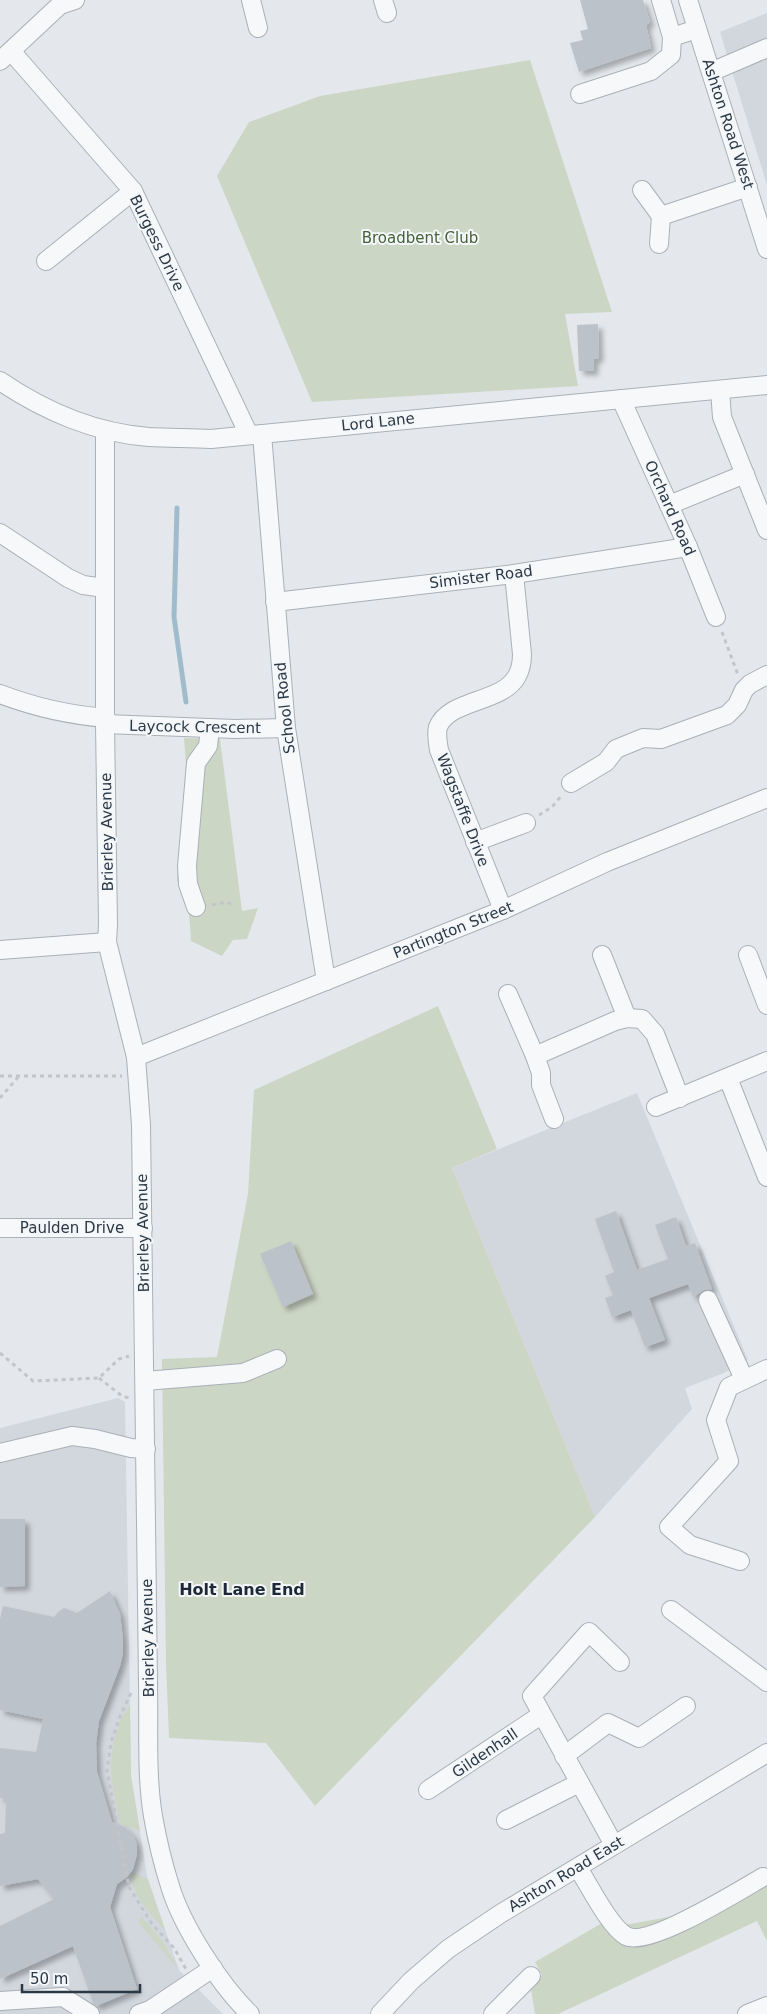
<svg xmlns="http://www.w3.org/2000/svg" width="767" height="2014" viewBox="0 0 767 2014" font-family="'DejaVu Sans',sans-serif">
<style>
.built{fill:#d2d7de}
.green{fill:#cbd6c5}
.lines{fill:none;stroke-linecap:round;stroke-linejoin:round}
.stream{stroke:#9fbbcc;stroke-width:5}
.building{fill:#bbc2ca;filter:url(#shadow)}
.minor-casing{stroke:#a9b0b7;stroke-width:20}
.path{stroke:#c2c6cb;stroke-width:3;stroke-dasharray:4 4;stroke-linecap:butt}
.minor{stroke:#f7f8fa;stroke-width:18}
.labels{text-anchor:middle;stroke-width:4;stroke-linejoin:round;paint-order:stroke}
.street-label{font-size:15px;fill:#2b3845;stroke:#f4f7f9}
.park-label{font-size:15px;fill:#456138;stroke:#f4f7f9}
.neighbourhood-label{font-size:16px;font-weight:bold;fill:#1d2936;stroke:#f4f7f9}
</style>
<defs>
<filter id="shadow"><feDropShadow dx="4.5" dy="4.5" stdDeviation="2.5" flood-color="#0004"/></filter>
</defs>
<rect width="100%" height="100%" fill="#e4e8ec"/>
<!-- built -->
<g class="built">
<path d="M767,13V185L720,32Z"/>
<path d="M637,1093L748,1360L724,1373L685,1388L692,1409L595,1517L452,1168Z"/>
<path d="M118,1398L125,1402L131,1776L147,1876L179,1970L223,2014H0V1428Z"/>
</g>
<!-- green -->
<g class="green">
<path d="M530,60L612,312L565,314L578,386L312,402L217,176L249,122L320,96Z"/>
<path d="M184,738L220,739L242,911L258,908L247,939L233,940L222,956L191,941L189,912L177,880L186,763Z"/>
<path d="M438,1006L497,1149L452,1168L595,1517L315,1806L266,1743L169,1738L166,1663L162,1359L217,1357L248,1194L254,1090Z"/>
<path d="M130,1705L131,1776L140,1831L131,1827L128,1828L120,1823C117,1807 112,1789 111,1772C110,1751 116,1722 130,1705Z"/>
<path d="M767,1869V1941L757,1921L558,2014H535L530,1983L542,1975L535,1962L602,1923L619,1926L696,1912Z"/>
<path d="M132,1872L148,1880L165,1930C152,1915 128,1893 132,1872Z"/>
<path d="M141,1916L163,1942L179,1970L139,1923Z"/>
</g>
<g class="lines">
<!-- stream -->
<path class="stream" d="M177,508L174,617L186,702"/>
</g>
<!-- building -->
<g class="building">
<path d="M580,0H643L650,22L646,25L651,48L579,72L570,43L583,40L580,31L588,29Z"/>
<path d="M598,324L599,358L594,359V371H579L577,325Z"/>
<path d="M616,1211L637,1270L668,1259L655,1225L676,1217L686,1246L695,1243L712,1289L704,1290L693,1297L688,1284L649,1298L665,1340L645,1347L631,1310L612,1317L605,1298L613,1295L605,1276L614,1272L595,1219Z"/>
<path d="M291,1241L313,1294L283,1307L260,1254Z"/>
<path d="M0,1519H25V1586L0,1587Z"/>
<path d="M110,1591L120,1614L123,1639V1653L120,1666L99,1721L96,1743L97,1772L112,1822L125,1827L133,1836L137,1844V1854L133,1869L127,1877L117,1884L110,1907L137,1989L96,2006L93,2003L73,1946L0,1979V1926L54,1899L38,1879L0,1886V1834L5,1833L6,1799L0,1798V1748L36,1752L43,1719L0,1710V1619L3,1606L54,1617L58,1612L64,1608L77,1613Z"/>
</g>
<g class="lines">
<defs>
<g id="minor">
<path d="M251,0L258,28"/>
<path d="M383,0L387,13"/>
<path d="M661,0L672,37L697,29"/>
<path d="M688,0L767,249"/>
<path d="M11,51L133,191L249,435"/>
<path d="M0,61L60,5L75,0"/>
<path d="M711,72L767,48"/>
<path d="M580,94L651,71L671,55L672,37"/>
<path d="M642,190L661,216L748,187"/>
<path d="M659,244L661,216"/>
<path d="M46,261L133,191"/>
<path d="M0,381C44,411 96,433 149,437C169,438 190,438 211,439L767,385"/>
<path d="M720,390L722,417L767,530"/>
<path d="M621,399L688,547L716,617"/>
<path d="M105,430V724L108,924L107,942L136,1057L141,1125L148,1683C149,1726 146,1775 153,1816C157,1839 163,1864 170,1886C182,1926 220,1985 250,2014"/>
<path d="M262,434L286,728L326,981"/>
<path d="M669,505L745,474"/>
<path d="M0,533L68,578L83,585L105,588"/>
<path d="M275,602L514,574L688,547"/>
<path d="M0,694C34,707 69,715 106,718"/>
<path d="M105,724L235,729L286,728"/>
<path d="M571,783L606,762L616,749L643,738L661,739L727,715L737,705L744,690L750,684L767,675"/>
<path d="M475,842L526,823"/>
<path d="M196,907L188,884L187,866L196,763L208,746L210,728"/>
<path d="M503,910L439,750C438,744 436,734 438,727C449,699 503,703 517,676C521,669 522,661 522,654L514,574"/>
<path d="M0,950L107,942"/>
<path d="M602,955L627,1018"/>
<path d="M748,955L767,1005"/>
<path d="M508,994L535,1056L541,1073V1085L554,1119"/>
<path d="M535,1056L615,1021L627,1018L642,1019L655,1034L680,1098"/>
<path d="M136,1057L503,910L607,862L767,798"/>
<path d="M728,1078L767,1177"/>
<path d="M656,1107L767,1061"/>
<path d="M0,1228H143"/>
<path d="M708,1300L744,1379"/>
<path d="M145,1381L243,1373L277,1359"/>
<path d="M0,1453L72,1436L95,1439L131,1448L146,1449"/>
<path d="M740,1561L690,1545L669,1527L729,1461L716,1420L729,1387L767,1369"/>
<path d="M671,1610L767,1682"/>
<path d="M564,1756L608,1723L639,1738L686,1706"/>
<path d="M428,1790L541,1715"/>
<path d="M506,1820L579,1783"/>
<path d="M614,1845L532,1696L589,1632L620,1662"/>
<path d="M578,1868C589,1885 609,1926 626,1936C648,1948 740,1890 763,1877"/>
<path d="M0,2001L63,1997L90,2014"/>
<path d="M139,2014L150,2010L213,1968"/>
<path d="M380,2014L411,1981L448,1949L500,1914L767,1753"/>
<path d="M493,2014L531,1976"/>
<path d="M747,2014L767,2006"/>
</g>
</defs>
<!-- minor casing -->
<use href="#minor" class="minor-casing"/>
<!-- path -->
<g class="path">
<path d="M722,632L738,675"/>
<path d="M539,815L552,807L562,795"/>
<path d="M212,905L227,902L231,904"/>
<path d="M0,1076H122"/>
<path d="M0,1098L19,1076"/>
<path d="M0,1353L33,1381L99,1378L119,1359L129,1356"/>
<path d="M99,1378L122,1396L129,1398"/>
<path d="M131,1693L121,1714L111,1742L107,1771L129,1887L152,1924L174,1948L186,1969"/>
</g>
<!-- minor -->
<use href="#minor" class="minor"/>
</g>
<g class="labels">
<!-- street labels -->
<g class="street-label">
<text transform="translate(728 124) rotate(72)" y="5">Ashton Road West</text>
<text transform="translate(157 243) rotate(64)" y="5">Burgess Drive</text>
<text transform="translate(378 422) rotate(-6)" y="5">Lord Lane</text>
<text transform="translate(670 508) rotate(66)" y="5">Orchard Road</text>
<text transform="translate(481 577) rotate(-7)" y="5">Simister Road</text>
<text transform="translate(285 708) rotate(-96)" y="5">School Road</text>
<text transform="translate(195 727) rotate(1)" y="5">Laycock Crescent</text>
<text transform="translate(463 810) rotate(69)" y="5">Wagstaffe Drive</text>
<text transform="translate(107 832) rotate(-91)" y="5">Brierley Avenue</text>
<text transform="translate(453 930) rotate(-22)" y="5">Partington Street</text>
<text x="72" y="1233">Paulden Drive</text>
<text transform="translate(143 1233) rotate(-91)" y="5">Brierley Avenue</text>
<text transform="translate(148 1638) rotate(-91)" y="5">Brierley Avenue</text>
<text transform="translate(485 1753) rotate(-34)" y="5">Gildenhall</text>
<text transform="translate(566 1874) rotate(-31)" y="5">Ashton Road East</text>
</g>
<!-- park labels -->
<g class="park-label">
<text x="420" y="243">Broadbent Club</text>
</g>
<!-- neighbourhood labels -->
<g class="neighbourhood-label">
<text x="242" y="1595">Holt Lane End</text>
</g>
</g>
<!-- scale -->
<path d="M22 1984v8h118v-8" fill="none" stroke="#2b3845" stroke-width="2.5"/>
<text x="30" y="1984" font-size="15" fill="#2b3845" stroke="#f4f7f9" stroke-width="4" paint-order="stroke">50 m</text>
</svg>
